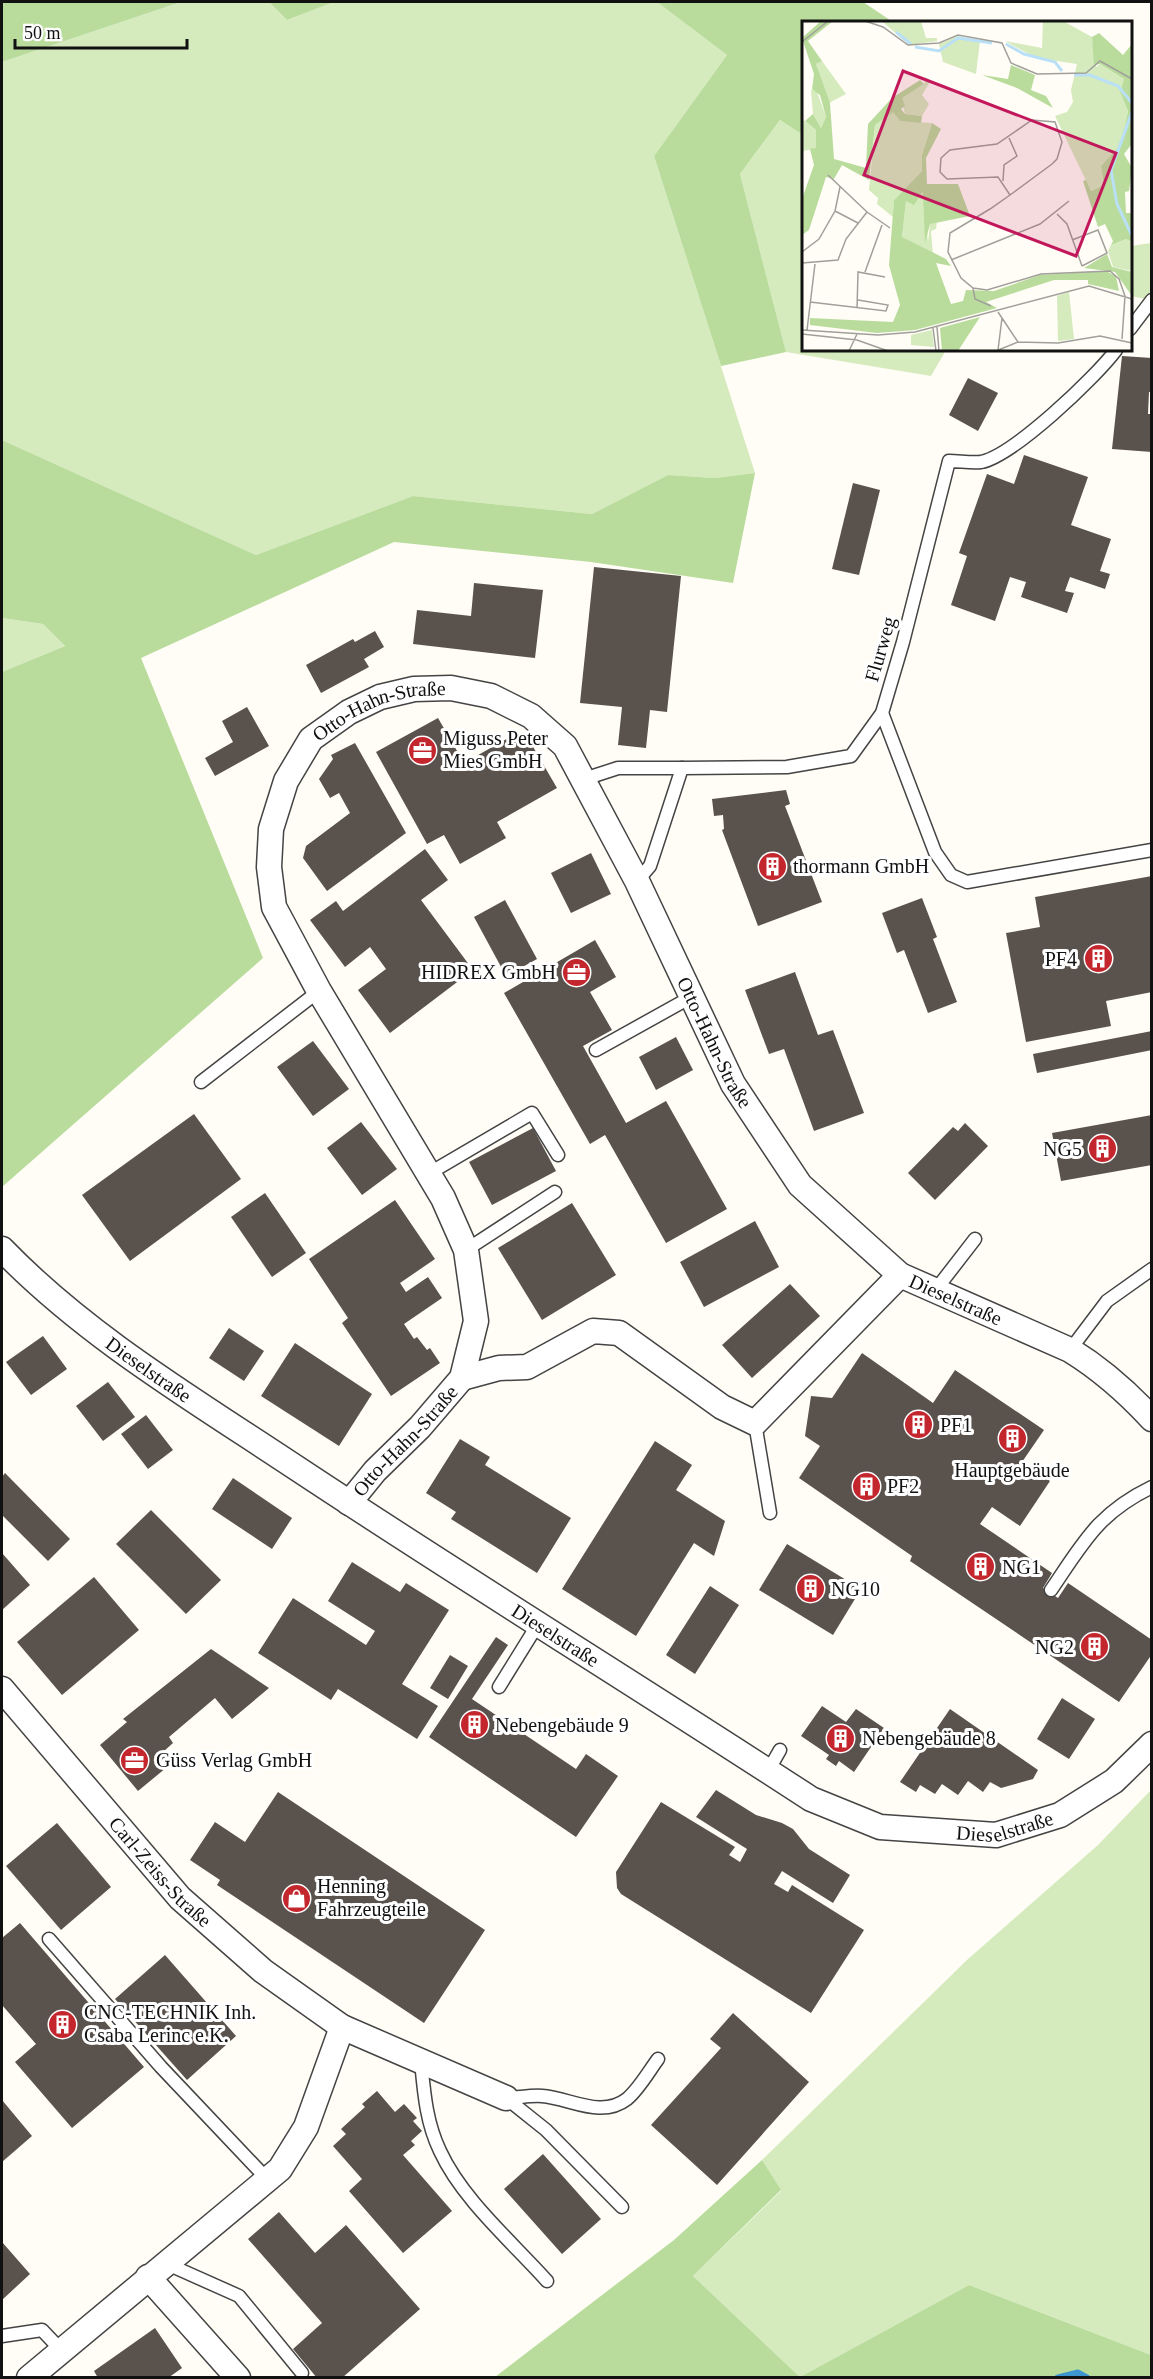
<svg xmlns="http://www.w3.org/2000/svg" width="1153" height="2379" viewBox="0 0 1153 2379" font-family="Georgia,serif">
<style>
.green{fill:#d5ebbd}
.forest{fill:#b9dc9c}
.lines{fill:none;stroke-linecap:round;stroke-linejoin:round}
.stream{stroke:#3f96cf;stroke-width:7}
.building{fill:#5a524d}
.lane-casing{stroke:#444;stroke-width:15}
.street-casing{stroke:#444;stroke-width:27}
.lane{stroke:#fff;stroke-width:12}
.street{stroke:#fff;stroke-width:24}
.labels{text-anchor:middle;stroke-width:6;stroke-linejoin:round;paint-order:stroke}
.street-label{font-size:20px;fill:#111;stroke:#fff}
.poi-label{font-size:20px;fill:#111;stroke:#fff;text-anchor:start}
.inset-river{fill:none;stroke:#b9e0f7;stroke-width:3}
.inset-road{fill:none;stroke:#a09f9a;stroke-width:1.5}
.view{fill:#c2185b;fill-opacity:0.15;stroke:#c2185b;stroke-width:3}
.inset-edge{fill:none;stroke:#111;stroke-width:3}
</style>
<rect width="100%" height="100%" fill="#fffdf5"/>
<!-- green -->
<g class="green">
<path d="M181,2H269L287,20L334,2H657L727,55L654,156L755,473L715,478L668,475L592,514L413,496L256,555L2,440V62Z"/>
<path d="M780,120L803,135L804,350H946L931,376L786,352L740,174Z"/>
<path d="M1151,243V298L1150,300L1131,296V246Z"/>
<path d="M2,618L43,624L65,646L2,672Z"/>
<path d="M1151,1790V2355L969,2285L800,2377L693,2276L781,2191L762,2160L968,1959L1098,1845Z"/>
</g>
<!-- forest -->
<g class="forest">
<path d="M2,2H181L2,62Z"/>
<path d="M269,2H334L287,20Z"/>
<path d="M657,2H863L893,22H804L803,135L780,120L740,174L786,352L721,366L654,156L727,55Z"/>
<path d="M2,440L256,555L413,496L592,514L668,475L715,478L755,473L733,583L591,562L394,542L141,658L263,958L2,1187V672L65,646L43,624L2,618Z"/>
<path d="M762,2160L781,2190L693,2276L800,2377L969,2285L1151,2355V2377H495L674,2240Z"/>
</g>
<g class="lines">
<!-- stream -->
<path class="stream" d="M1058,2378L1078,2373L1087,2378"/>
</g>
<!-- building -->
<g class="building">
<path d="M1122,356L1152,358V392H1149L1148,414H1152V452L1112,449Z"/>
<path d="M968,378L998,393L978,431L949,415Z"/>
<path d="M1024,455L1088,477L1071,525L1111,539L1100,571L1110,574L1105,589L1070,577L1065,591L1074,593L1067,613L1021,597L1026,582L1010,577L995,621L951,605L967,556L959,553L987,474L1014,484Z"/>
<path d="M853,483L880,490L859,575L832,569Z"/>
<path d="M594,567L681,576L667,712L650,710L646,748L618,745L622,707L580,703Z"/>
<path d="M474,583L543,590L535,658L413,644L417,610L471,616Z"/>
<path d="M375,631L384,647L364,659L369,667L321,693L306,665L353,639L355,642Z"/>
<path d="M247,707L269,746L215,776L205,758L233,742L222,721Z"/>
<path d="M438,718L464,763L517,733L532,745L557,788L497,822L506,838L460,864L444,835L427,844L376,752Z"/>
<path d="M355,743L406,833L327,891L303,858L306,846L350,813L339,793L330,798L319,779L333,759L331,755Z"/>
<path d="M786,790L790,804L785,806L822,902L758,926L722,830L724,829L723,815L714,816L712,799Z"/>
<path d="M425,849L448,880L421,900L473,970L390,1033L358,990L386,969L370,947L345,967L310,920L336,901L343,911Z"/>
<path d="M591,853L611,894L571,913L551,873Z"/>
<path d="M1152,876V992L1106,1001L1111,1026L1026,1042L1006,933L1040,927L1035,897Z"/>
<path d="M922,898L937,937L933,939L957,1002L928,1013L904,950L897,953L882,913Z"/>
<path d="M505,900L537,959L506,976L474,917Z"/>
<path d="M595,940L616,977L590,992L612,1030L583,1046L626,1123L666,1101L727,1209L666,1243L605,1135L590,1144L504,993Z"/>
<path d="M795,972L818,1035L833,1030L864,1113L814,1131L784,1049L769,1054L745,990Z"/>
<path d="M1152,1031V1050L1037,1073L1033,1054Z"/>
<path d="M676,1037L693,1070L656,1090L639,1057Z"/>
<path d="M313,1041L349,1089L313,1116L277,1067Z"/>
<path d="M194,1114L241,1179L130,1261L82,1195Z"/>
<path d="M1152,1115V1165L1061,1181L1052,1133Z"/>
<path d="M361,1122L397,1169L362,1195L327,1148Z"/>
<path d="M965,1123L988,1146L935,1200L908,1173L953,1127L958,1131Z"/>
<path d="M533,1128L556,1171L492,1205L469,1162Z"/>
<path d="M265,1193L306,1253L272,1277L231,1217Z"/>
<path d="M395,1200L435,1259L400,1283L406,1292L428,1277L442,1298L404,1324L414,1339L417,1337L427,1350L430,1348L440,1363L391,1396L342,1323L348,1318L309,1259Z"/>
<path d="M572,1203L616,1275L542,1320L498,1248Z"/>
<path d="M755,1221L779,1267L704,1307L680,1262Z"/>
<path d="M790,1284L820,1316L752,1378L722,1345Z"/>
<path d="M229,1328L264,1351L244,1381L209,1358Z"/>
<path d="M43,1336L67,1369L31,1395L6,1362Z"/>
<path d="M295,1343L372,1394L339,1446L261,1396Z"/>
<path d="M862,1353L933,1403L955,1370L1044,1430L1022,1462L1050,1481L1020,1526L992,1507L980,1524L1052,1573L1043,1588L1058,1598L1068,1583L1152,1640V1654L1119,1702L910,1561L912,1556L799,1478L820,1446L805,1436L811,1396L832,1398Z"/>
<path d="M108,1382L135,1417L103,1441L76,1406Z"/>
<path d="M146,1415L173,1450L148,1469L121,1434Z"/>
<path d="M460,1439L490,1457L485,1465L571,1518L537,1573L451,1519L456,1512L426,1493Z"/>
<path d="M655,1441L692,1465L676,1490L725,1521L714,1556L694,1543L636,1636L562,1589Z"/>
<path d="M5,1473L70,1539L48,1561L2,1515V1477Z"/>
<path d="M233,1478L292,1518L272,1549L212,1509Z"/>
<path d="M151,1510L221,1580L186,1614L116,1544Z"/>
<path d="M787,1544L861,1589L833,1635L759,1590Z"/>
<path d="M2,1553L30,1585L2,1610Z"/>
<path d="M352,1562L400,1592L406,1583L449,1610L402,1684L438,1706L417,1739L338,1689L331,1700L258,1653L293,1598L366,1645L375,1631L328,1601Z"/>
<path d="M94,1577L139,1630L62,1695L17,1642Z"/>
<path d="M710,1586L739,1605L695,1674L666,1655Z"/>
<path d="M496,1637L508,1645L472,1699L576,1769L586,1754L618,1776L576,1837L429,1737Z"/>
<path d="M211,1649L269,1688L232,1719L215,1698L169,1737L173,1743L163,1752L172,1763L138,1791L100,1745L127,1722L123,1719Z"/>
<path d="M450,1655L468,1666L448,1699L430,1688Z"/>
<path d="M1062,1698L1095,1719L1069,1759L1037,1739Z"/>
<path d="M822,1706L846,1722L856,1709L884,1728L854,1772L839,1761L836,1766L826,1759L829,1755L801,1736Z"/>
<path d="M950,1709L1038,1770L1033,1779L1001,1788L990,1782L983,1792L968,1781L958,1795L942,1784L935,1794L920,1785L916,1792L900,1782Z"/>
<path d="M716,1790L756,1815L782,1823L793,1829L809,1849L850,1875L833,1903L782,1871L774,1884L788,1892L792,1885L864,1930L811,2013L621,1894L617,1888L616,1872L661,1802L735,1847L729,1855L740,1862L747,1849L696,1817Z"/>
<path d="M278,1792L485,1930L424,2023L217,1885L220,1880L190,1860L215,1822L245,1842Z"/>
<path d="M57,1823L111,1887L61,1930L6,1866Z"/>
<path d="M20,1923L144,2067L72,2128L15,2062L36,2044L2,2005V1938Z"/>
<path d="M165,1955L236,2036L187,2080L115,1999Z"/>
<path d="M733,2013L809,2082L717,2185L651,2125L721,2048L710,2039Z"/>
<path d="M377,2091L395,2112L404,2104L417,2118L413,2121L422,2131L411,2141L415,2145L403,2155L452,2211L403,2253L349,2191L362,2179L333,2146L346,2134L341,2129L365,2107L362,2104Z"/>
<path d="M2,2100L32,2136L2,2162Z"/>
<path d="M543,2154L601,2219L562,2254L504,2189Z"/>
<path d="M279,2212L315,2253L346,2225L420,2309L342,2378H317L293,2349L322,2323L248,2239Z"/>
<path d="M2,2242L30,2274L2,2300Z"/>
<path d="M155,2328L182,2368L168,2378H98L94,2371Z"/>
</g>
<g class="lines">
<defs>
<g id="lane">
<path d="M1130,329L1152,300"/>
<path d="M882,713L935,852L951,875L967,882L1152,850"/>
<path d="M584,779L618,768H682"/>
<path d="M637,881L650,866L682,768L787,767L851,756L882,713L903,642L949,461C959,461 971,463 981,462C1013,456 1096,377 1116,350"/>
<path d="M596,1050L693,996"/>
<path d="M201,1082L319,991"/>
<path d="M428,1174L532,1113L558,1155"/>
<path d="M466,1250L555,1192"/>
<path d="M934,1292L975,1239"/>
<path d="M1070,1350L1107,1301L1152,1269"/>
<path d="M755,1423L770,1513"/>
<path d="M1051,1590C1083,1543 1098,1513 1152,1487"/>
<path d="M499,1687L538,1624"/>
<path d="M768,1771L780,1750"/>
<path d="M49,1939L161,2067L267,2179"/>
<path d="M421,2061C424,2092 426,2122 440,2151C462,2199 512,2242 547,2281"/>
<path d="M506,2098C517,2098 531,2095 542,2096C570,2098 601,2119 627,2099C639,2089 649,2071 658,2059"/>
<path d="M506,2098L546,2130L622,2207"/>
<path d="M165,2263L239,2296L302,2373"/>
<path d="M2,2336L42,2330L61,2350"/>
</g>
<g id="street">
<path id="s1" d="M2,1249C87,1337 196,1401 298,1469C467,1581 641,1688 811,1799L880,1827L996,1835L1060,1815L1114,1781L1152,1744"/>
<path d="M462,1378L499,1368L527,1367L593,1331L619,1333L722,1407L755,1423L900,1275"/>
<path id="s2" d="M349,1503L375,1471L420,1427L462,1378L476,1321L466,1250L443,1198L319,991L274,907L269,867L271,829L286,781L311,739L349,712L380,697L414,689L451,688L491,696L531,716L565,746L637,881L733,1084L800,1185L900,1275L1070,1350C1101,1369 1127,1392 1152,1419"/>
<path id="s3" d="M2,1689L180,1898L263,1971L342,2027L506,2098"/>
<path d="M148,2277L238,2378"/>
<path d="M29,2378L280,2169L306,2127L342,2027"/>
</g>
</defs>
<!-- lane casing -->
<use href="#lane" class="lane-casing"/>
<!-- street casing -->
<use href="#street" class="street-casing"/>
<!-- lane -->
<use href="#lane" class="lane"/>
<!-- street -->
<use href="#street" class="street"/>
</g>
<!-- icons -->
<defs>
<symbol id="office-disc" viewBox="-11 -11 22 22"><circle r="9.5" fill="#c4262e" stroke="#fff"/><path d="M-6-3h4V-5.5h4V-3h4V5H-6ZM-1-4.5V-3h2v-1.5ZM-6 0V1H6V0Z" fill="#fff"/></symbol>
<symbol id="building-disc" viewBox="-11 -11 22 22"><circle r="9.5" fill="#c4262e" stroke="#fff"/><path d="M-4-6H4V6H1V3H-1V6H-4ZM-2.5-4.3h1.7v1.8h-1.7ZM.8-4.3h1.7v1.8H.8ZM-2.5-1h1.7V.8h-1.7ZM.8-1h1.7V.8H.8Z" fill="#fff"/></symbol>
<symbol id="shop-disc" viewBox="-11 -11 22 22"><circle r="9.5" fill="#c4262e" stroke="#fff"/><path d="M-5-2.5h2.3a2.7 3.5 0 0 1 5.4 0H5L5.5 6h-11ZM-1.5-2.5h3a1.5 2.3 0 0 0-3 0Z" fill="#fff"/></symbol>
</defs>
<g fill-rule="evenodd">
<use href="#office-disc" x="406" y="734" width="33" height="33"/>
<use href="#building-disc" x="756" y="850" width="33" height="33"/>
<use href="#building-disc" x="1082" y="942" width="33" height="33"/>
<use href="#office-disc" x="560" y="956" width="33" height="33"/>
<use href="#building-disc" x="1086" y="1132" width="33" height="33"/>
<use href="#building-disc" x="902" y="1408" width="33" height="33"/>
<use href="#building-disc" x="996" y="1422" width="33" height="33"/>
<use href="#building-disc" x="850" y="1470" width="33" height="33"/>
<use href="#building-disc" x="964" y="1550" width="33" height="33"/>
<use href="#building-disc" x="794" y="1572" width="33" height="33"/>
<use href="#building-disc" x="1078" y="1630" width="33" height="33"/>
<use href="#building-disc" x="458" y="1708" width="33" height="33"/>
<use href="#building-disc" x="824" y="1722" width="33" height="33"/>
<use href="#office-disc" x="118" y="1744" width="33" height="33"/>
<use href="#shop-disc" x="280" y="1882" width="33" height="33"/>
<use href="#building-disc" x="46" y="2008" width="33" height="33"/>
</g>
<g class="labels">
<!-- street labels -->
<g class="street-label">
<text transform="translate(880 649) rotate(-74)" y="7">Flurweg</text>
<text dy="7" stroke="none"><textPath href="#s2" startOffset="946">Otto-Hahn-Straße</textPath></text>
<text dy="7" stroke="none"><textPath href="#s2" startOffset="1486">Otto-Hahn-Straße</textPath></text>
<text dy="7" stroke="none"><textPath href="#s2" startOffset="1848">Dieselstraße</textPath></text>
<text dy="7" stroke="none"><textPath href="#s1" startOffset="190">Dieselstraße</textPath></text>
<text dy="7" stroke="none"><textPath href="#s2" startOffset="84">Otto-Hahn-Straße</textPath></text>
<text dy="7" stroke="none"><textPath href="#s1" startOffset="676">Dieselstraße</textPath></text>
<text dy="7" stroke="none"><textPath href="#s1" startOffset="1180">Dieselstraße</textPath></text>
<text dy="7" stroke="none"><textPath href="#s3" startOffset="242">Carl-Zeiss-Straße</textPath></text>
</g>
<!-- poi labels -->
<g class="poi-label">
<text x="443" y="745">Miguss Peter<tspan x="443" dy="23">Mies GmbH</tspan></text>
<text x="793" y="873">thormann GmbH</text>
<text x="1077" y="966" text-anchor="end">PF4</text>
<text x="556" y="979" text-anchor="end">HIDREX GmbH</text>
<text x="1082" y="1156" text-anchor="end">NG5</text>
<text x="940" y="1432">PF1</text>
<text x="1012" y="1477" text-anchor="middle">Hauptgebäude</text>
<text x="887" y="1493">PF2</text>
<text x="1002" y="1574">NG1</text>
<text x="831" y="1596">NG10</text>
<text x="1074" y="1654" text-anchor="end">NG2</text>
<text x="495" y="1732">Nebengebäude 9</text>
<text x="862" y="1745">Nebengebäude 8</text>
<text x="156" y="1767">Güss Verlag GmbH</text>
<text x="317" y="1893">Henning<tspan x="317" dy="23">Fahrzeugteile</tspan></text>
<text x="84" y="2019">CNC-TECHNIK Inh.<tspan x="84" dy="23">Csaba Lerinc e.K.</tspan></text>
</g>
</g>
<!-- overview -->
<g transform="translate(802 21)">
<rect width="330" height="330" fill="#fffdf5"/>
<path d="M80,0H119L124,17H135V20L107,24ZM241,0H261L290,16L294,46L298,43L322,58L318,71L326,90L319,123L299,145L302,164L289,170L253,95L265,91L271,81L269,69L275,43L234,37L203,20L240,27ZM156,15L178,20L174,53L141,41L137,23ZM20,40L44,73L25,83L14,43ZM124,56L128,61L120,74L127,83L120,95L103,93L99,77L122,63ZM14,68L24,96L19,107L11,93L9,69ZM91,90L98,100L130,102L120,134V150L92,179L91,196L75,183L76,177L67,169L73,104ZM0,98L14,109V128L0,130ZM122,170L126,221L128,203L135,200L134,208L129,210L131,234L100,216L104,179ZM324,218L330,221V250L311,246L306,230L309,224ZM267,271L272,318L256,320L255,275ZM130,309L132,326L109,324V314Z" fill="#d5ebbd"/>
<path d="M19,0H31L6,20L20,40L14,43L28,82L32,138L64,147L66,103L90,77L118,59L122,63L100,77L103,85L99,88L103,93L120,95L119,102L98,100L91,91L73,104L67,159L40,144L32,158L24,156L7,209L0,214V178L12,144L8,128L14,127V109L3,100L11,93L19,107L24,96L18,74L10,68L12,53L0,17ZM297,12L321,34L330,23L329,124L322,133L330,147L327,170L323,171L324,192H330V221L324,218L309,224L311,220L303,203L296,206L281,160L284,159L289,170L302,164L299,145L319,123L326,90L318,71L322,58L298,43L292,44L290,16ZM209,44L233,54L229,69L244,75L251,87L215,67L180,54L206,58ZM130,102L139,108L124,137L125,163H156L168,195L128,203L123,222L121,170L112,184L104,180L100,216L144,238L149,245L134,242L149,283L161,280L164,269L192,270L238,254L304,250L314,255L317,270L286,263V259H252L184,281L195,287L113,309L75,312L8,304V297L91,301L98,284L87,244L92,179L120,150V134ZM305,233L310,246L330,251V275L313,251L282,247ZM178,296L156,330H140L138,307Z" fill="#b9dc9c"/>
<path class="inset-river" d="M94,11L109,23M204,23L222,33L253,41L260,50M113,26L137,30L156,17L190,22M272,54H288L316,65L330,82M330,91L309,149L315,183L330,215"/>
<path class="inset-road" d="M63,0L81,6L106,24L137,22L156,14L200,22L209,42L235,53L284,52L298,40L330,58M0,21L26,0M26,154L65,191L88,207M201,160L202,144L215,135L207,117M208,174L196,156L145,158L138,151L139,137L148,129L195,123L230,99L253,101L260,121L255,138L250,143L208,174L188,188L148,212L146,231L159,257L171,267L185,269L239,253L308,250L317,258L323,275L320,318M33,190L56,202M255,193L265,203L280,245M270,219L296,209L305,232L280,245M0,231L17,218L33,190L38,166M149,239L238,203L267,180M0,242L36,239L44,218L65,191M63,251L80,204M171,267L173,278L189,285M8,281L84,290L86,284L56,279M55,288L56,251L83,256M196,291L216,321M135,306L137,330M131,307L134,330M0,309L76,314L113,311L287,265L330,278M5,309L13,243M0,313L55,319L86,330M196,329L200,297M47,330L55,313M194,330L216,321L256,322L298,315L330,322"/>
<path class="view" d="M101,50L314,132L274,235L62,154Z"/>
<rect width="330" height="330" class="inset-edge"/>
</g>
<!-- border -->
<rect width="1153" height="2379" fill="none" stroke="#111111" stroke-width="6"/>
<!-- scale -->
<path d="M15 39v9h172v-9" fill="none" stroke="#111111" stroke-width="3"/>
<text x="24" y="39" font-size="18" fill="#111111" stroke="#ffffff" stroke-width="4.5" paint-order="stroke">50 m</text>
</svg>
